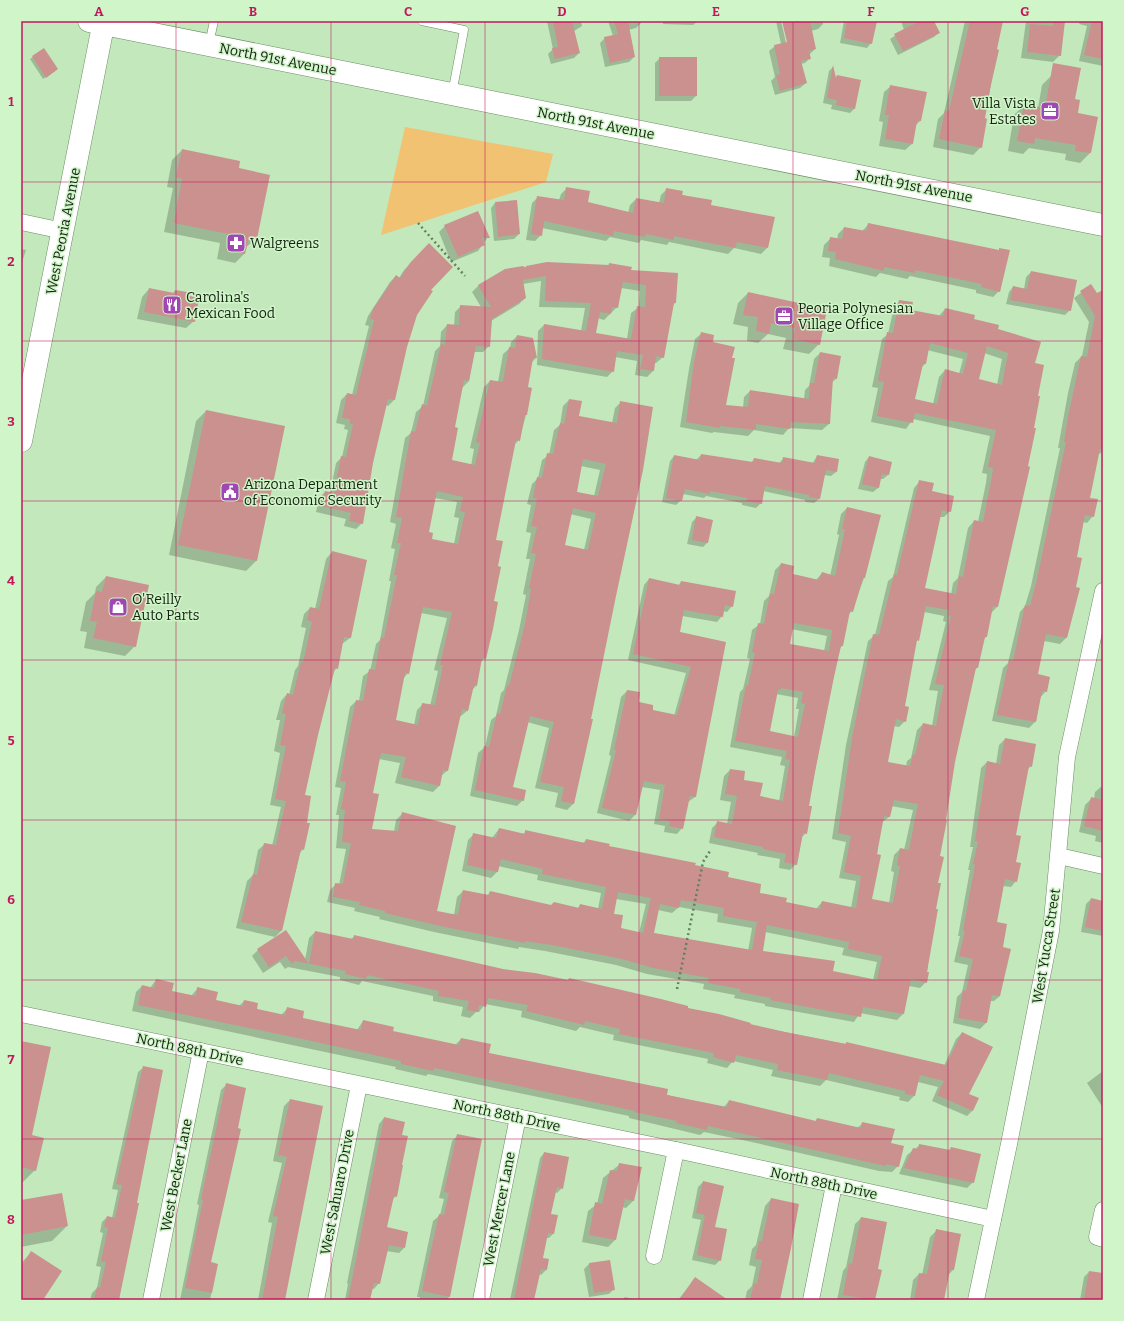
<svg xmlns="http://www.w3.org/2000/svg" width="1124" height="1321" viewBox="0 0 1124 1321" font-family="Bitter,serif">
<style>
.green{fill:#f0c272}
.shadow{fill:#0003;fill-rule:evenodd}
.building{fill:#ca918f;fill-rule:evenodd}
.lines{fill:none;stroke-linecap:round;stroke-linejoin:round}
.service-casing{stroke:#6b8c64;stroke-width:9}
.minor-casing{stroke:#6b8c64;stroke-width:17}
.secondary-casing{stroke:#6b8c64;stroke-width:23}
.primary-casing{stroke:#6b8c64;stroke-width:23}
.path{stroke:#667e61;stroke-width:2.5;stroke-dasharray:2 3;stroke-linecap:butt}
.service{stroke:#fff;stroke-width:8}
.minor{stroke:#fff;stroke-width:16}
.secondary{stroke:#fff;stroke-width:22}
.primary{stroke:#fff;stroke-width:22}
.grid{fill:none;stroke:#c2185b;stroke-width:1;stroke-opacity:0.55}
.labels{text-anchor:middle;stroke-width:3;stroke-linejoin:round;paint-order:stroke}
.street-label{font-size:14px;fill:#152212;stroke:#d0f5c9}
.poi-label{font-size:14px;fill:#152212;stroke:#d0f5c9;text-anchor:start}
.neatline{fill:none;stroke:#c2185b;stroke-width:1.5}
.grid-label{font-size:13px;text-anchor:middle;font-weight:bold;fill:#c2185b}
</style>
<rect width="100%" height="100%" fill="#c3e8bc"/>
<!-- green -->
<path class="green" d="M405,127L553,154L546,182L381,235Z"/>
<!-- shadow -->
<g class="shadow">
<path d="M547,21H581L582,26L574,31L579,53L574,58L551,64L548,54L553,49Z"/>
<path d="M608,21H640L641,23L636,28L628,30L634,57L629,62L605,67L600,43L605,38L613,36Z"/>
<path d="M663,21H698L693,25L663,24Z"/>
<path d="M776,21H781L787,47H789L783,21H823V24L818,29L811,31L815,49L809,55L810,58L805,63L801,64L806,83L800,88L775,95L771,81L775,77L769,51L775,46L781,44Z"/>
<path d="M844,21H876L871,43L867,48L840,43Z"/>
<path d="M901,21H933L939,32L934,37L898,55L890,39L904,30Z"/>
<path d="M965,21H1002L996,50L998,51L984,119L981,147L973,155L933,147L938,119L944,113Z"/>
<path d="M1026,21H1064L1060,55L1053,62L1021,58Z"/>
<path d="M1080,21H1103V66L1079,61L1087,26L1079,24Z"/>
<path d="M44,49L55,71L43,79L30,59Z"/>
<path d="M660,58L696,96L691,101H655V63Z"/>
<path d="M833,67L835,78L837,76L855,108L850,113L831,109L832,105L823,103L829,71Z"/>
<path d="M1052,75L1074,100L1076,114L1096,117L1090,153L1080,163L1065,160L1066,154L1029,148L1023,154L1008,151L1014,115L1024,105L1038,108L1042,85Z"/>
<path d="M891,86L920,121L915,126L912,144L905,150L879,146L883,122L879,121L884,92Z"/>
<path d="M182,150L238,169L256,239L245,248L244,254L235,263L217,259L220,243L164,232L173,188L167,187L172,160Z"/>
<path d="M567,188L587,203L628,213L630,205L636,199L659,203L661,195L667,189L710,205L767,248L761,254L734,248L728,254L669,242L667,245L641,240L639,243L610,237L606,241L542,228L541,235L535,241L526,240L532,203L538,197L559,200L561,194Z"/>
<path d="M495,203L519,234L514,239L494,241L491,208Z"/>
<path d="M869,224L998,251L1000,249L999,291L993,297L976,293V290L910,276L907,279L880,273L876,277L829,266L830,258L822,257L824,245L831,238L837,240L838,234L844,228L862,231Z"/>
<path d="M445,226L488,237L478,251L451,262L439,232Z"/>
<path d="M429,245L416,314L406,346L394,400L388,406L386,405L372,463L362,523L356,529L344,526L346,519L316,512L319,498L325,492L330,493L336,463L342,457L348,430L344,429L345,425L336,423L341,400L347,394L352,395L369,326L365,325L368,316L390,282L396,276L399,278L404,270Z"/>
<path d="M21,249L26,250L22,262H21Z"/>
<path d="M609,264L630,271L675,303L673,305L663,357L656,363H654L653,371L647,377L635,375L637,361L615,357L613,371L607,377L537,365L538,331L544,325L581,331L585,308L539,307L541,281L523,284L525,298L519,304L491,321L489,346L483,352H474L469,381L462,388L454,428L451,461L471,466L474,449L470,448L484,387L490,381L498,382L503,354L510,348L511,342L517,336L536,358L531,363L527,388L526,415L519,440L514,445L495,540L497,567L485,658L481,662L476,686L472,690L468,710L461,716H459L447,771L441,776L439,786L433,792L395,783L400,763L379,759L372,794L371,830L394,832L396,820L402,814L436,912L454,915L457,897L463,891L487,896L490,892L551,906L577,909L580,905L598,909L601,893L537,880L538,875L498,866L497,872L491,878L462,871L468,840L474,834L492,838L499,829L523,834L526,831L583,843L586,840L608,847L694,866L727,878L758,894L785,903L816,909L822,902L851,908L856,881L839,878L846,842L832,839L846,745L868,641L875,635L888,581L893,577L914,488L920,481L950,511L944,517H940L924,589L951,595L953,583L958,578L968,528L974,521L978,522L986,483L987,474L982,473L990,436L913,419L906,429L871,422L878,388L872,387L882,339L888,334L894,307L900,301L910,311L939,316L945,309L997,330L1034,364L997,607L991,613L986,637L983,640L977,668L974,670L954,762L939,857L926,982L920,988L909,986L903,1014L897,1020L860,1013L854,1022L765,1006V1004L734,998L735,995L703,989L704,984L647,974L616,965L545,951L519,947L518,949L434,932L379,919L380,917L354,911L355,908L327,902L330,890L336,884L339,885L346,849L336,848L339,815H336L341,788L335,787L350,707L356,701H359L363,676L370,671L376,644L380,640L391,581H389L395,549L391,548L396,524L390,522L405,438L411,433L416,412L423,406L435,351L440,346L441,332L447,325L454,326L455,312L461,306L481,307L472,292L478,286L505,270L526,267L607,266ZM621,288L640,291L639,307L631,313L627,339L595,334L597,318L604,320L617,307ZM927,350L963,359L959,374L945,370L939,377L933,404L914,400L921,368L925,364ZM984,353L1002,359L997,385L978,380ZM434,498L457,502L454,517L459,518L454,544L431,540L427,533ZM924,612L944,616L943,621L946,622L929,690L938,691L932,726L923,724L917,730L911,758L907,761L906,767L886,763L893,726L899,727L905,721L904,707L916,642L918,640ZM421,613L447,618L434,670L438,671L430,706L423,704L417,710L414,725L395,721L403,679L408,673ZM891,806L913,810L904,850L900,849L894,855L891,871L894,872L889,903L871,900L881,823L889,817ZM616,899L646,904L639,933L620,929L613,915ZM679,907L718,914L717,922L752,928L748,951L653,933L658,910L672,913ZM765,932L844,948L842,955L877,962L873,980L831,972L761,951Z"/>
<path d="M1031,272L1070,310L1065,315L1006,304L1009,292L1013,287L1024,289L1026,277Z"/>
<path d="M1091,285L1097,295L1103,291V452L1097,455L1089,498L1093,516L1087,523L1083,522L1076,557L1066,638L1060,644L1044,641L1037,675L1046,691L1040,698L1036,721L1029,728L992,721L1003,668L1008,663L1020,612L1025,606L1031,586L1060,448H1058L1068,393L1075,363L1082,356L1089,322L1074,298Z"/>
<path d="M149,289L172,294L175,291L194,321L186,328L137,319L142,297Z"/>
<path d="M748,293L819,344L809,354L783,349L786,338L768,334L758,343L747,341L748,327L733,324L738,303Z"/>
<path d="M702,333L712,343L725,406L743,408L744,397L750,391L804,399L805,390L809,386L814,359L820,353L836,379L831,383L829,424L822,430L789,428L783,435L754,430L748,436L714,432L712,433L680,427L689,369L695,339Z"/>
<path d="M569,400L578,417L612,423L615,408L621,402L573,804L567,810L555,807L558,793L535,788L549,728L527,722L512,788L523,800L517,806L470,796L478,753L485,747L491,720L496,716L501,693L504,690L519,630L526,595L523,594L530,559H526L531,533L526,532L531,505L527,504L532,484L538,478L542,460L549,455L554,430L560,425L563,406ZM581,466L600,470L594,496L576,492ZM570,514L591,519L584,550L563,546Z"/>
<path d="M206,411L256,561L246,571L169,555L196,421Z"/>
<path d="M701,455L751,463L754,459L779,463L784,458L812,464L817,456L836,472L831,476L824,475L819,499L814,503L805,502V500L763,491L761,503L756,508L742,505V503L706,496L704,498L683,494L681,500L676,505L662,502L670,461L674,456L696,460Z"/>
<path d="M869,457L888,475L883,479H880L878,488L873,492L858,489L865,462Z"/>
<path d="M847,508L864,578L852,611L848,615L842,646L840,648L833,676L808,807L806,833L802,837L796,864L790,870L779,868L780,859L757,855L758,853L709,843L712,828L718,822L727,824L731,802L720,800L724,776L730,770L759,797L779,801L785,766L780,765L782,757L730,747L740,692L743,689L750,659L747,658L752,630L760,624L764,601L769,596L775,570L781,564L791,574L816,580L822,573L830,576L839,535L837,534L841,514ZM791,629L827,636L824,651L788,644ZM776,694L798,698L796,709H799L794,737L768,732Z"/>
<path d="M697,517L707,543L703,547L687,544L692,522Z"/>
<path d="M332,552L350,638L342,644L337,668L333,672L317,735L304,796L303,849L300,853L281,931L275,937L236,928L247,881L253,875L258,850L265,844L272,846L281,807L270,805L280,753L274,751L280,720H276L281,701L287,694L289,695L295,670L298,666L306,628L301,627L304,614L310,608L315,609L326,559Z"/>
<path d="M106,577L135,646L125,656L84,648L87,632L80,631L86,602L95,593L96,587Z"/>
<path d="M649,579L678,586L681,582L732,606L727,612L723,611L722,616L717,622L682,616L679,632L725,643L695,797L688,802L682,828L677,834L664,832L665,826L654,824L660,790L642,787L635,815L629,821L597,813L611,756L609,755L621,697L627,691L637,703L651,711L674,716L686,673L628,660L644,585Z"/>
<path d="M1005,739L1031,766L1027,770L1015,836L1014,862L1016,881L1011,887L1003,886L996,922L1002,948L1000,996L994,1001H990L986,1023L980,1029L953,1023L957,997L962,992L968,965L954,962L960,936H958L970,870H968L973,847H970L981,768L987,762L996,764L999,745Z"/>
<path d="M1102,786H1103V843L1095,841L1096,836L1079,832L1085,805L1091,799H1094L1095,792Z"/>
<path d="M1091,899L1103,902V936L1081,932L1086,904Z"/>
<path d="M315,932L351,939L355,936L503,970L686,1008L749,1025L845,1044L846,1043L944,1066L956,1039L962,1033L968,1094L973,1110L967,1116L932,1101L938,1087L918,1082L914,1096L908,1102L899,1100L900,1097L826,1080L820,1086L771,1076L773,1070L733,1061L727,1068L707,1063L708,1059L613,1040L614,1035L580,1027L576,1031L521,1017L522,1011L485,1004L479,1012H476L470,1018L461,1016L463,1007L433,1001V996L362,981L359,985L340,980V977L288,967L285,969L280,962L263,973L252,956L258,950L305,960L309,938Z"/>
<path d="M156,980L171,992L191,996L198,988L215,1001L239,1006L244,1001L256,1009L281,1015L287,1009L302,1019L357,1030L363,1021L392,1032L455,1045L461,1039L488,1053L723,1108L729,1101L815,1122L817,1119L857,1128L863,1123L890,1144L898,1166L892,1172L879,1171L747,1141L704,1132L700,1135L629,1118V1116L428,1074L426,1076L395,1069L396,1067L132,1011L136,992L142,986L150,988Z"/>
<path d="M21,1042L35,1170L21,1184Z"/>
<path d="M144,1067L119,1300H90L92,1293L97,1288L101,1267L96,1266L103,1233L100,1232L102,1222L107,1217L112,1218L118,1190L112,1189L138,1072Z"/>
<path d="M1103,1071V1108L1087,1083Z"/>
<path d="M226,1085L210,1263L217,1265L210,1300H180L199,1205L197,1204L221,1090Z"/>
<path d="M290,1100L322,1107L283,1300H258L272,1223L268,1222L282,1163L273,1161L284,1106Z"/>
<path d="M384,1118L401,1136L396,1196L392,1200L386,1228L404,1248L399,1253L386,1251L379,1283L374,1289L371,1288L369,1300H345L348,1284L347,1283L379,1124Z"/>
<path d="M458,1135L481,1140L448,1300H419L420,1297H417L433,1221L440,1215L444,1199L439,1198L452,1141Z"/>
<path d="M920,1145L948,1151L951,1148L973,1182L967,1188L899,1174L907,1155Z"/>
<path d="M544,1153L562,1188L557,1193L555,1192L550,1214L553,1234L549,1238H546L542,1259L548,1260L546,1270L541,1275L539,1274L533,1300H510L540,1158Z"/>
<path d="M620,1164L634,1200L626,1208L622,1207L615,1240L608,1247L582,1242L588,1211L597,1204L603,1178Z"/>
<path d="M703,1182L720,1260L715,1265L692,1260L701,1220L692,1218L698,1187Z"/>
<path d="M771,1199L779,1300H745L747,1291L752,1286L756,1267L749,1265L752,1249L756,1245L765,1206Z"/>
<path d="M21,1201L67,1226L52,1241L21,1247Z"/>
<path d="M861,1218L877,1270H880L874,1300H837L843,1271L846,1267L855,1224Z"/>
<path d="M937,1230L953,1270L948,1275L943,1300H910L913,1280L919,1274L922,1275L930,1237Z"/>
<path d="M30,1254L42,1300H21V1263Z"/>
<path d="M609,1261L614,1289L609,1294L589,1297L584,1269L589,1264Z"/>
<path d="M1089,1272L1103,1274V1300H1080L1084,1277Z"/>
<path d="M695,1279L714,1300H678Z"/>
<path d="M625,1297L636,1300H622Z"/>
</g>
<!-- building -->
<g class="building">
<path d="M553,21H572L580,53L555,59L552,48L558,47Z"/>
<path d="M614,21H628L635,57L610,63L604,37L618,34Z"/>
<path d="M782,21H810L816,49L809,51L811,59L801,61L807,83L780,91L776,75L780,74L774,45L787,42Z"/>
<path d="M847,21H877L872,44L844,38Z"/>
<path d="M920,21H934L940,33L903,51L894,34Z"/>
<path d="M970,21H1003L997,49L999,50L991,84L985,118L987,119L982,148L939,139L945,110L949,111Z"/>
<path d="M1053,21H1065L1061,56L1027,52L1030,24L1053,26Z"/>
<path d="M1092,21H1103V59L1084,55Z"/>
<path d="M44,48L58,69L46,78L32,56Z"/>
<rect x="659" y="57" width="38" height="39"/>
<path d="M1053,63L1081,68L1075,99L1080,100L1078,113L1098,117L1091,153L1075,151L1076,145L1035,138L1034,144L1017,141L1024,104L1045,108Z"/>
<path d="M833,65L836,78L837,75L861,80L855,109L836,105L837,100L827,98Z"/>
<path d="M890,85L927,92L921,121H917L913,144L885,139L889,115H885Z"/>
<path d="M182,149L240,161L239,168L270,175L257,239L249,238L245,254L226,250L229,234L174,223L182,179L176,177Z"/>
<path d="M566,187L590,191L588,202L633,213L636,198L664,203L666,188L683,191L682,195L712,200L711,205L775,217L768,248L737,242L735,248L674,236V240L646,234L645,237L614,231L613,236L544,221L542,236L531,234L537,196L564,200Z"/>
<path d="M517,200L520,234L498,237L495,202Z"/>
<path d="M478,211L490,238H482L485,245L458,257L444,225Z"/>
<path d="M868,223L999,250V248L1010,250L1000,292L981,287L982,284L915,270V273L884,267V271L835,259L836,252L828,251L830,237L842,239L844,227L866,231Z"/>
<path d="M429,243L453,267L431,290L433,291L417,315L407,347L395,400L388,399L373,463L363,524L349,521L351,513L322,506L325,491L334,493L341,456L346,457L353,424H350V419L342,418L347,393L356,395L374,320L370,319L373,309L396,275L400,278L410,263Z"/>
<path d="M547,262L609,265V263L632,267L631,270L678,273L676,303H674L664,358L656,356L654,371L640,369L643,355L617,351L614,372L542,359L544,324L586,331L591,303L545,301L546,276L523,280L526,298L492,319L490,347L476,346L469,381L464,380L455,427L458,428L452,460L475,465L480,443L476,442L490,380L503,382L509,347L515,348L517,335L533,338L537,358H533L528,387L532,388L527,415H525L520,441L516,440L496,540L503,541L498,566L501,567L494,601L498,602L493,629L486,659L482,658L477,686L474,685L468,711L462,709L448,771L443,770L440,786L401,777L406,757L381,753L373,793L379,794L372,829L398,831L402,812L456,826L437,911L458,915L463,890L489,895L490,891L551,905L554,902L579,908L580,904L602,909L606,887L542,874L543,869L501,859L498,872L467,865L473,833L496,838L499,828L525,834V830L585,843L586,839L610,844L609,846L696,863L695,865L729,872L728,877L761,884L760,893L787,898L786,902L820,909L822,901L856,908L861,876L844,872L851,836L838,833L852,738L873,634L879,635L894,574L897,575L919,480L934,483L932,491L954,496L951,512L942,510L925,588L956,594L959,576L963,577L974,520L983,522L992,476L993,468L988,467L996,430L915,413L913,423L877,416L884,382L878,381L887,332L893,333L899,300L913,302L911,310L943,316L945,308L975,315L974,319L999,325L998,329L1041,342L1035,363L1044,365L1038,396H1040L1034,428H1036L1028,466L1030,467L998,607L993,606L987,637H985L978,668H976L955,762L946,820H947L940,856L944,857L938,883H941L936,909H938L927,972H929L927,983L911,979L904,1014L863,1007L861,1017L770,1000L771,998L740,992V989L708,983L709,978L653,968L622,959L552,945L525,941V943L440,926L385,913V911L359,905L360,902L333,897L335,883L343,884L351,843L342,842L345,810L341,809L346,782L340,781L351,724L356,700L363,701L369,669L375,670L381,637L384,638L397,575H394L401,543H397L402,518L396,517L411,431L415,432L422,404L427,406L441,344L445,345L447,324L459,325L460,305L491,307L478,285L505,269L523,266L526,268V266ZM623,282L646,285L645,307L637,306L631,339L596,333L600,312L611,314L612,307L618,308ZM930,343L968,353L963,374L945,369L937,404L915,399L923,364H926ZM987,346L1008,353L1002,385L979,379ZM437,491L463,497L460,511L465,512L458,544L432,539L433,533L429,532ZM926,606L949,610L948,615L951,616L935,684L944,685L936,726L923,723L915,755L913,754L910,766L888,762L896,719L906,722L909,707L905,706L917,640L919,641ZM423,607L452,612L440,665H443L435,705L422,703L418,725L396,720L405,673L409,674ZM894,800L918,804L909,850L900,848L897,865L900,866L893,903L872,899L881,855L877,854L884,816L890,817ZM618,892L651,898L643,933L621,928L623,915L614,914ZM681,900L724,908L723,916L757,922L752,950L654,933L660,904L679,908ZM767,925L849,942L848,949L882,956L877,980L833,971L835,961L763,951Z"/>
<path d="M1031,271L1077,280L1071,311L1010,300L1013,286L1027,289Z"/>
<path d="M1091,284L1097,293L1103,290V449H1100L1090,498L1098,499L1094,517L1085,515L1077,557L1082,558L1076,587L1080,588L1067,638L1046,634L1038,674L1050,677L1047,692L1042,691L1036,722L997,715L1009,660L1013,661L1025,605L1030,606L1037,579L1066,442H1064L1068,417L1081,356L1087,357L1095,316L1080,291Z"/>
<path d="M149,288L174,293L175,290L187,292L186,295L199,298L195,322L144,312Z"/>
<path d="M748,292L827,309L820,345L793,339L795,328L771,323L769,334L756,331L758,317L743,315Z"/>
<path d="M701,332L714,335L713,342L735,347L732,358H735L726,405L748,407L750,390L809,399L810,383H814L820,352L841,356L837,379L833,378L830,424L791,422L790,429L756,424V430L720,426V428L686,422L694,362Z"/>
<path d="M569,399L582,401L579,416L617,423L620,401L653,407L643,470L616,596L591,719H593L574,804L561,801L564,787L540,782L554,722L530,716L513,787L526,790L524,801L475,790L484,746L489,747L497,713L500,714L507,686H509L525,624L531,589L529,588L536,554L531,553L537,527L531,526L537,499L533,498L537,477L542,478L547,453L553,454L560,423L564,424ZM583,459L606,464L598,496L577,492ZM573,508L596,513L588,550L565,545Z"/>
<path d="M206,410L285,426L257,561L178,545Z"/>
<path d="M701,454L753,462L754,458L782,463L783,457L815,463L817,455L839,459L837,472L826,470L820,499L809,497V495L765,486L762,504L746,501L747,498L710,491V494L685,489L682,501L666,498L674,455L700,460Z"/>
<path d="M869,456L892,462L889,475L882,474L879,488L862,484Z"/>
<path d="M847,507L881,515L865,578H863L853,612L850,611L843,646H841L834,677L815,772L809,806H812L807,834L803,833L797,865L784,862L786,854L763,849V847L714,837L717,821L732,824L737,796L725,794L730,769L745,771L744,780L763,783L760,796L783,801L790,760L785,759L787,751L735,741L746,685L748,686L755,653L752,652L758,623L764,624L770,594H774L781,563L794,566L793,574L819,580L822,572L835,576L845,529H842ZM794,623L832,630L829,651L790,644ZM781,688L803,692L801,703L805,704L798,737L770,731L778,690H780Z"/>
<path d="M696,516L713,520L708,543L692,540Z"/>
<path d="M332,551L367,560L351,638L344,637L338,669L335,668L318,735L305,795L311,796L307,823H310L304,850L301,849L282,931L241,922L253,874L257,875L264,843L276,845L286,801L275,799L286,746L280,745L286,714L282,713L287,693L293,695L301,662L303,663L312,622L307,620L310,607L319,609Z"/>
<path d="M106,576L149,585L136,647L93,638L97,622L90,621L96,591L102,592Z"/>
<path d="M649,578L680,585L681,581L736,591L733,607L725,605L723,617L684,610L680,632L726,642L696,797L690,796L683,829L669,826L670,821L659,819L665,785L644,781L636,815L602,808L616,750H614L627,690L640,692L639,702L653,705V710L677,715L691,667L633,654Z"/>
<path d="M1005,738L1036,744L1032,767L1029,766L1016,835L1021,836L1016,862L1021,863L1017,882L1005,879L997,922L1007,924L1003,947L1011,949L1000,996L992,995L987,1023L958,1018L963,990L966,991L973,959L959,956L965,931L963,930L975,865L973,864L978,842L975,841L987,761L1000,764Z"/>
<path d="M1091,797L1103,800V831L1084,826Z"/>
<path d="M1091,898L1103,901V931L1085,927Z"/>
<path d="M286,930L309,964L315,931L353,939L354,935L503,969L535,973L568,980L569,978L661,999L688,1006V1008L719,1014L751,1023L750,1024L785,1032L846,1044V1042L946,1065L962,1032L993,1047L969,1094L979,1098L973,1111L937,1095L944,1081L920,1075L915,1096L905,1094V1091L829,1073L827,1080L777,1070L778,1064L736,1055L734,1063L713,1057L714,1053L619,1034L620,1029L585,1021L584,1025L526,1011L528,1005L488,998L486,1007L479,1005L478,1012L467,1010L469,1001L438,996L439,991L367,975L366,979L345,974L346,971L295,961L292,964L286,956L269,967L257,949Z"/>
<path d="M156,979L174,983L172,991L196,996L197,987L218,992L216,1000L243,1006L244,1000L258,1003L257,1009L285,1015L287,1007L304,1011L303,1018L361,1030L363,1020L394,1027L393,1031L459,1045L461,1038L491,1044L489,1053L668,1089L667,1095L727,1107L729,1100L816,1121L817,1118L861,1128L862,1122L895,1129L891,1143L904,1146L899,1167L886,1164V1166L708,1126L707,1130L676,1123L677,1121L634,1112L635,1111L434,1068L433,1071L401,1064V1061L312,1041L138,1005L142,985L154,988Z"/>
<path d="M21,1041L51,1047L32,1135L44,1138L36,1171L21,1167Z"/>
<path d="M143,1066L163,1070L137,1203H139L119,1300H94L97,1287L100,1288L106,1262L101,1261L108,1228L104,1227L107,1216L115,1218L122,1185L116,1184Z"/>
<path d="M226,1083L246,1088L238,1128L241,1129L211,1262L218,1264L212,1293L185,1288L203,1200L201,1199Z"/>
<path d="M290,1099L323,1106L285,1300H262L278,1217L273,1216L287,1157L278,1155Z"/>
<path d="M384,1117L405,1122L402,1135L408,1136L402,1165H403L397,1197L394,1196L387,1227L408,1232L405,1248L389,1245L380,1284L374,1283L370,1300H348Z"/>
<path d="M457,1134L482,1139L450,1297L422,1291L439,1214L444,1215L449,1193L444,1192Z"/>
<path d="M919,1144L950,1150L951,1147L981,1154L974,1183L904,1168L913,1148L918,1149Z"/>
<path d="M544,1152L569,1157L563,1189L557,1187L551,1214L558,1215L554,1234L548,1233L543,1258L549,1259L547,1270L541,1269L534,1300H514Z"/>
<path d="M619,1163L642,1167L634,1201L625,1199L616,1240L589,1235L595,1202L602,1204L610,1170L617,1171Z"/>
<path d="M703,1181L724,1186L715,1227L727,1229L721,1261L697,1255L705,1215L696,1213Z"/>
<path d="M62,1193L68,1226L21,1235V1200Z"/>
<path d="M771,1198L799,1204L791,1248L780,1300H750L754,1283L757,1284L762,1260L755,1259L759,1241H762Z"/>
<path d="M861,1217L887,1222L878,1269L882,1270L875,1300L843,1295L849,1263L852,1264Z"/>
<path d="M936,1229L961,1234L954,1270H950L944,1300H914L919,1273L927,1274Z"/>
<path d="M31,1251L62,1271L43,1300H21V1267Z"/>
<path d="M610,1260L615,1290L594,1293L589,1263Z"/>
<path d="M1089,1271L1103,1273V1300H1084Z"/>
<path d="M695,1277L728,1300H679Z"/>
</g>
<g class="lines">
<defs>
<g id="service">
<path d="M422,21L464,30L452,94"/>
<path d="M209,44L214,21"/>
</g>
<g id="minor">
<path d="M21,222L63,231"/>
<path d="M1059,856L1103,866"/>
<path d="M21,1014L676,1150L993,1219"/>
<path d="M1103,1210L1097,1237L1103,1239"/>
<path d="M654,1256L676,1150"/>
<path d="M151,1300L201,1051"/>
<path d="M316,1300L359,1085"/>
<path d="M481,1300L518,1117"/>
<path d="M811,1300L834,1185"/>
<path d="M976,1300L1009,1144L1051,931L1067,757L1103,591"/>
</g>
<path id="secondary" d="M89,21L1103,225"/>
<path id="primary" d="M21,441L104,21"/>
</defs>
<!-- service casing -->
<use href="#service" class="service-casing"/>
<!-- minor casing -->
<use href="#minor" class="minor-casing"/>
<!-- secondary casing -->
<use href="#secondary" class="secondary-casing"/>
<!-- primary casing -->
<use href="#primary" class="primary-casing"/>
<!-- path -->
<g class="path">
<path d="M418,223L465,276"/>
<path d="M677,989L703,862L710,851"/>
</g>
<!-- service -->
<use href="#service" class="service"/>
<!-- minor -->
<use href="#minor" class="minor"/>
<!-- secondary -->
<use href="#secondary" class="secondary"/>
<!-- primary -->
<use href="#primary" class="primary"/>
</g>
<!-- grid -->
<path class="grid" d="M176,21V1300M331,21V1300M485,21V1300M639,21V1300M793,21V1300M948,21V1300M21,182H1103M21,341H1103M21,501H1103M21,660H1103M21,820H1103M21,980H1103M21,1139H1103"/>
<!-- icons -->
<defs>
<symbol id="office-square" viewBox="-11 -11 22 22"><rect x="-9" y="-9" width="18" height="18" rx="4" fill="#a147b3" stroke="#d0f5c9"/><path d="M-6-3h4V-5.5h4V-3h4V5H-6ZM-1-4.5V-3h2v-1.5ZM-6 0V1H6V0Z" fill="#fff"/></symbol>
<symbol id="pharmacy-square" viewBox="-11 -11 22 22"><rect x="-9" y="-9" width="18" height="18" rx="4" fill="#a147b3" stroke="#d0f5c9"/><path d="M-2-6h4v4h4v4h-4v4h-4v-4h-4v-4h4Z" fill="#fff"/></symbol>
<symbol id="restaurant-square" viewBox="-11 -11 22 22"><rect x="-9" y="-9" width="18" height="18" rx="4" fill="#a147b3" stroke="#d0f5c9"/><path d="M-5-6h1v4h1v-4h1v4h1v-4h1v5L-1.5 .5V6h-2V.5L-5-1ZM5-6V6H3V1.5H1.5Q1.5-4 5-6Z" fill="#fff"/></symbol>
<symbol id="civic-square" viewBox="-11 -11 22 22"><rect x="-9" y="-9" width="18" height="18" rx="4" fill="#a147b3" stroke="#d0f5c9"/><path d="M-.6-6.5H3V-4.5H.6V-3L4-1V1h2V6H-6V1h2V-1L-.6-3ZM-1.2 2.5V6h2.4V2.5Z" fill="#fff"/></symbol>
<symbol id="shop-square" viewBox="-11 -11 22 22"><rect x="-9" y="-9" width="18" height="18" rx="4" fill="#a147b3" stroke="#d0f5c9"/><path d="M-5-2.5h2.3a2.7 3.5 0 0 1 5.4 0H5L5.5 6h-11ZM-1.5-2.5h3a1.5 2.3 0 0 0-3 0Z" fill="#fff"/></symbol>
</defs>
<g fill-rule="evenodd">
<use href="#office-square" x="1039" y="100" width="22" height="22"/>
<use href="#pharmacy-square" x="225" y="232" width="22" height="22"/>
<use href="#restaurant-square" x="161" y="294" width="22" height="22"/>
<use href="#office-square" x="773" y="305" width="22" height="22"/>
<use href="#civic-square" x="219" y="481" width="22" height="22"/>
<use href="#shop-square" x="107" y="596" width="22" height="22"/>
</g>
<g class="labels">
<!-- street labels -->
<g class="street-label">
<text transform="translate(278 59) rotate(11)" y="5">North 91st Avenue</text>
<text transform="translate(596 123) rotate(11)" y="5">North 91st Avenue</text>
<text transform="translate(914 186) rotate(11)" y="5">North 91st Avenue</text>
<text transform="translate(63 231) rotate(-79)" y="5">West Peoria Avenue</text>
<text transform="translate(1046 946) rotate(-81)" y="5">West Yucca Street</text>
<text transform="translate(190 1049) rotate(12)" y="5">North 88th Drive</text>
<text transform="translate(507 1115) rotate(12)" y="5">North 88th Drive</text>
<text transform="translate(176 1175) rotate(-79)" y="5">West Becker Lane</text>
<text transform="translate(824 1183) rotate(12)" y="5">North 88th Drive</text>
<text transform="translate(337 1192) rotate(-79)" y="5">West Sahuaro Drive</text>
<text transform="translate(499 1209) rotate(-79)" y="5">West Mercer Lane</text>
</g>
<!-- poi labels -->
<g class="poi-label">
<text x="1036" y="108" text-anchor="end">Villa Vista<tspan x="1036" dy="16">Estates</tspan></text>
<text x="250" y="248">Walgreens</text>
<text x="186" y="302">Carolina's<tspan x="186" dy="16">Mexican Food</tspan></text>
<text x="798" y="313">Peoria Polynesian<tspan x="798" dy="16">Village Office</tspan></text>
<text x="244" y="489">Arizona Department<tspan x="244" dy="16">of Economic Security</tspan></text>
<text x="132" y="604">O'Reilly<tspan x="132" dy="16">Auto Parts</tspan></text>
</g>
</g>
<!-- border -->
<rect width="1124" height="1321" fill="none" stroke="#d0f5c9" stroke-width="44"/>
<rect x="22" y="22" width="1080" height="1277" class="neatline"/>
<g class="grid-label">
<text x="99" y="16">A</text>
<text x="253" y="16">B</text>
<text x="408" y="16">C</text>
<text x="562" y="16">D</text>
<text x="716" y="16">E</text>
<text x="871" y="16">F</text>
<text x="1025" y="16">G</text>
<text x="11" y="106">1</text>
<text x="11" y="266">2</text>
<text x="11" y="426">3</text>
<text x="11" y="585">4</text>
<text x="11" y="745">5</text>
<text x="11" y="904">6</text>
<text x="11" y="1064">7</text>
<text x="11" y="1224">8</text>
</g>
</svg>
